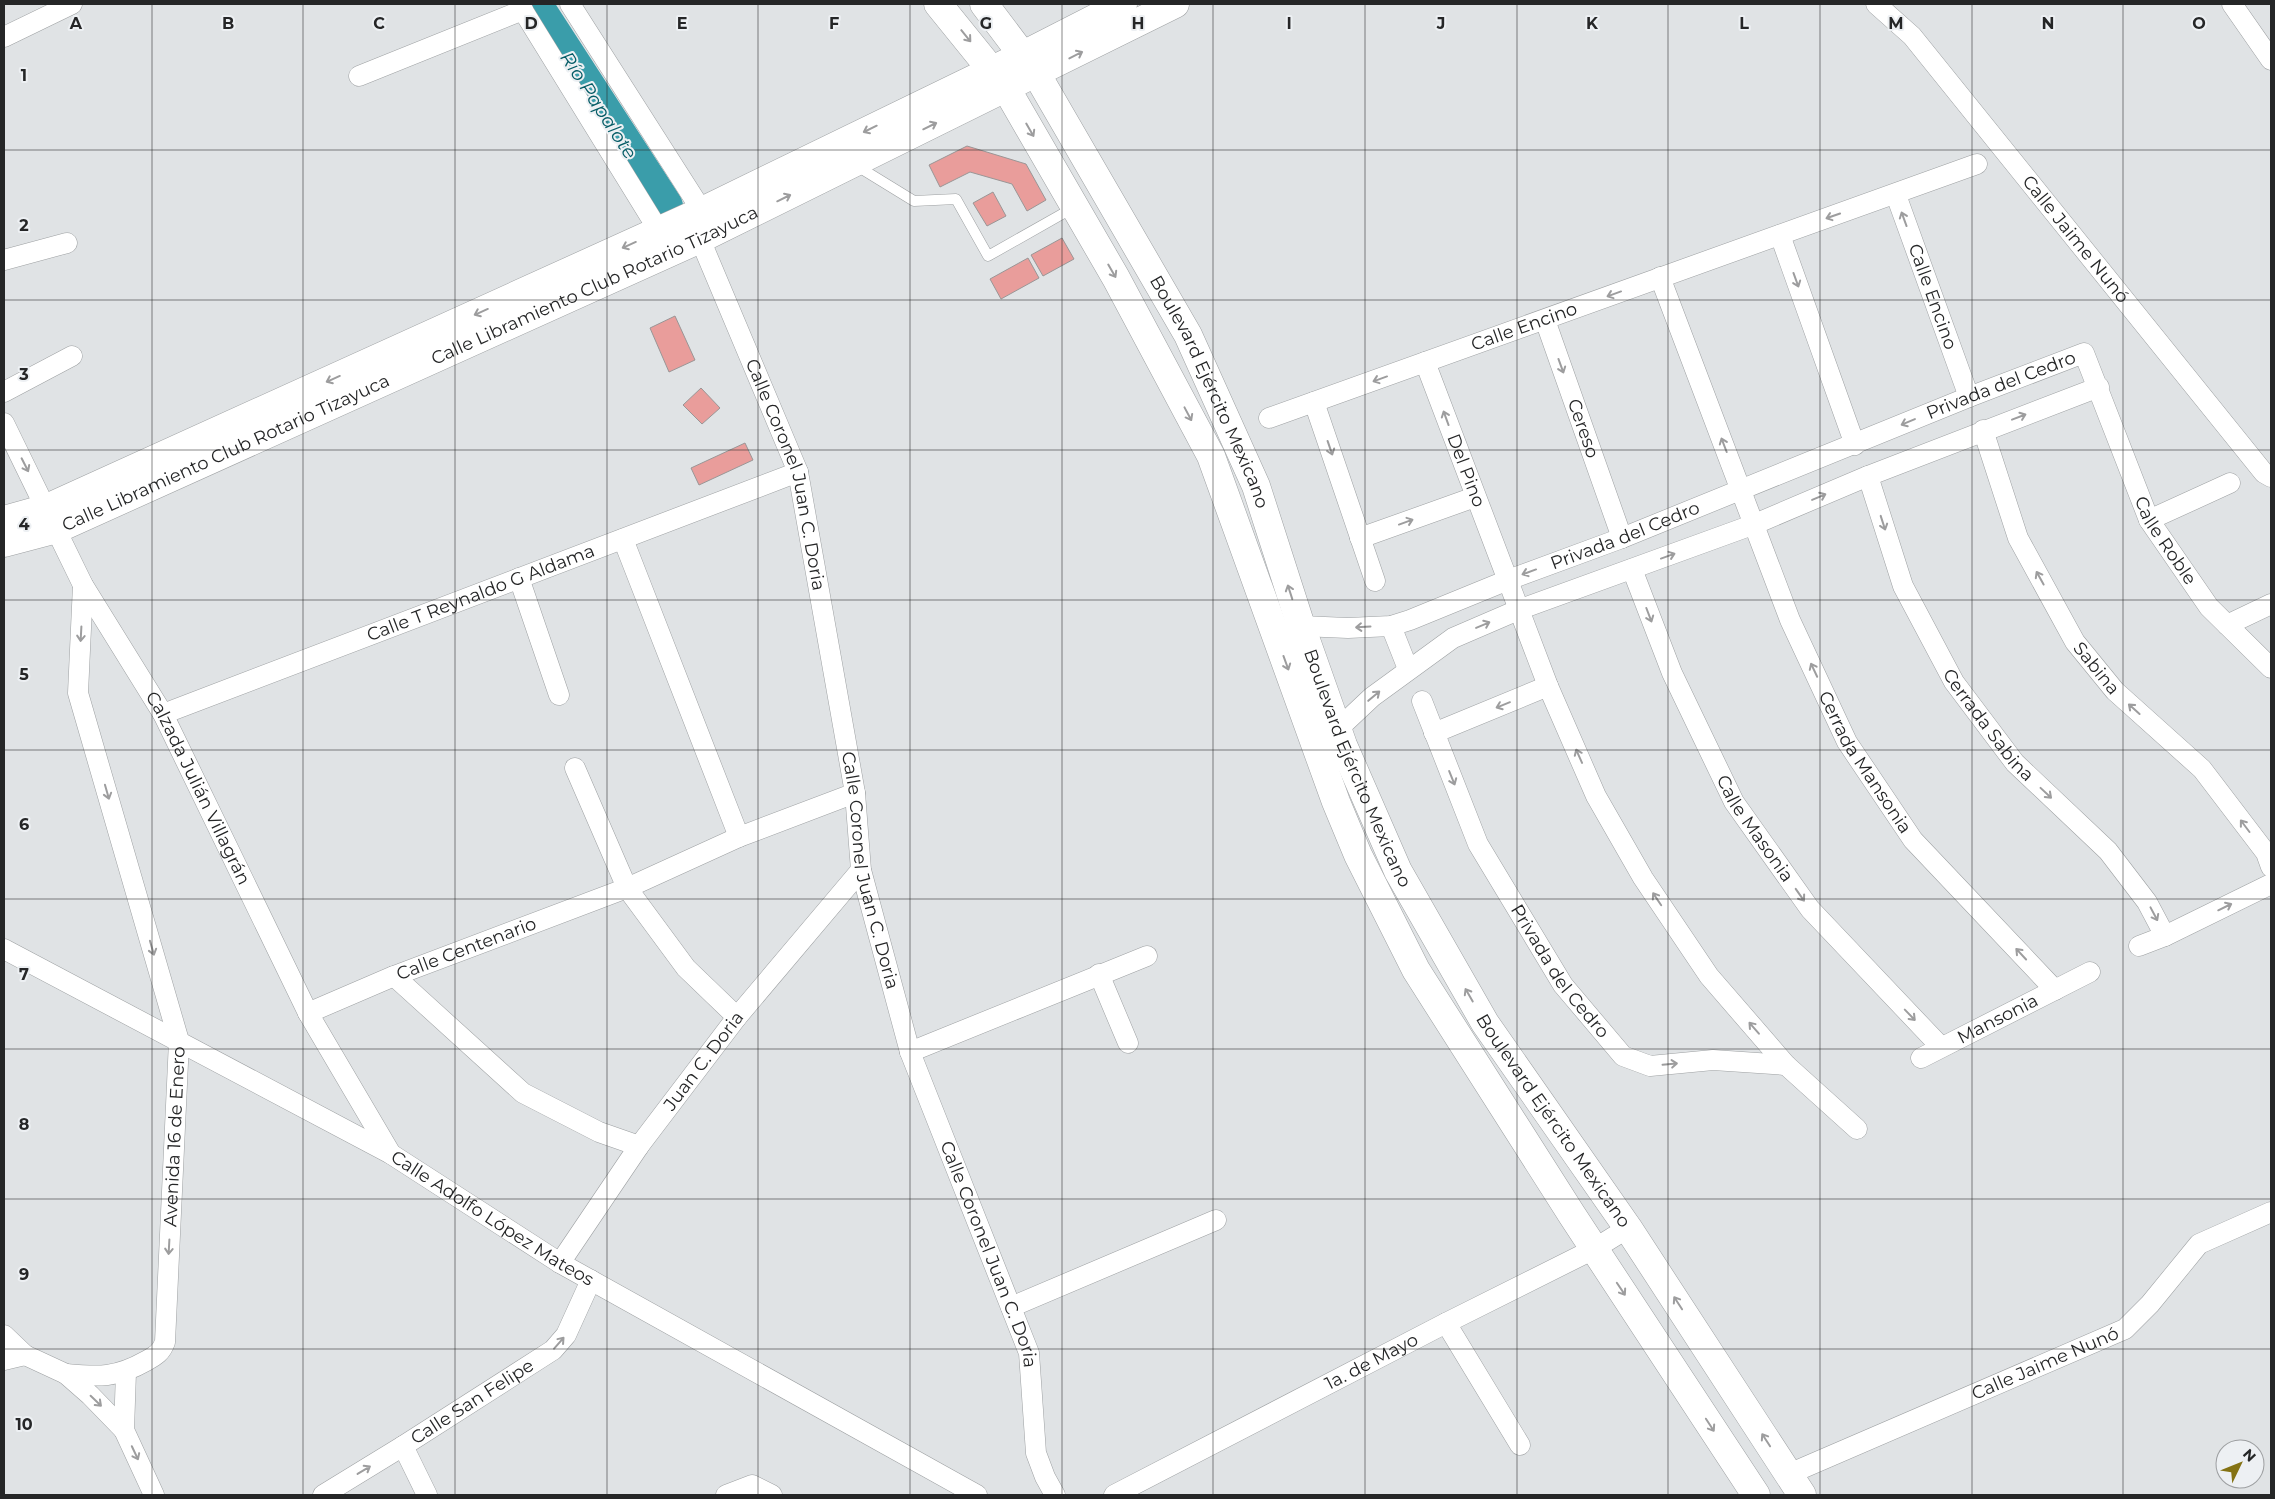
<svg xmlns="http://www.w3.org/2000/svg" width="2275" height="1499" viewBox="0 0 2275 1499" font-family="Montserrat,sans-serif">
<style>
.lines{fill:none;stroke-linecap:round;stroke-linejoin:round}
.river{stroke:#3a9daa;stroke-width:36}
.building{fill:#e99d9b;stroke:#9a9696}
.service-casing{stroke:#9da0a2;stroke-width:11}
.minor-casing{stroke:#9da0a2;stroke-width:21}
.secondary-casing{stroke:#9da0a2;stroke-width:29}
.service{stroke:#fff;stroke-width:10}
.minor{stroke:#fff;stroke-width:20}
.secondary{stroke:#fff;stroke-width:28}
.oneway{stroke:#9d9d9e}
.grid{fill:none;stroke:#252627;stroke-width:1;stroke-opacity:0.55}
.labels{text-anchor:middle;stroke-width:4;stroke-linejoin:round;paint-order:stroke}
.street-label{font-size:18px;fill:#252627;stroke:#edf0f3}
.water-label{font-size:19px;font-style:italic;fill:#055c66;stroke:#edf0f3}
.grid-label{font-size:16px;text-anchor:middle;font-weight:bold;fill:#252627;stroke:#edf0f3;stroke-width:4;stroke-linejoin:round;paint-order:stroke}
</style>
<rect width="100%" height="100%" fill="#e0e3e5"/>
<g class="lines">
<!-- river -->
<path class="river" d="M534,4L665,206"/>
</g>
<!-- building -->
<g class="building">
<path d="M967,146L1026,164L1046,200L1027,211L1012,184L970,172L940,187L929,165Z"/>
<path d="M993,192L1006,216L987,226L973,203Z"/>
<path d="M1062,238L1074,259L1043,276L1031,255Z"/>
<path d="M1028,258L1039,278L1001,299L990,279Z"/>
<path d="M675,316L695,360L669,372L650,328Z"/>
<path d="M701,388L720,408L702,424L683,405Z"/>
<path d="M745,443L753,460L699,485L691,468Z"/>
</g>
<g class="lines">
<defs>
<path id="service" d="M857,166L914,201L956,199L988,256L1064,213L1076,214"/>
<g id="minor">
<path d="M519,4L659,231"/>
<path d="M570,4L702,211"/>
<path id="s1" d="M1876,4L1912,36L2264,473L2271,477"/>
<path d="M2232,4L2271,60"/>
<path d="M4,37L72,4"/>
<path d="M359,76L523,10"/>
<path id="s2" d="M1896,195L1969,397"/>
<path d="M1780,235L1855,445"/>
<path id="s3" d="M700,239L798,472L855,793L861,870L910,1052L1029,1353L1036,1453L1045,1477L1055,1495"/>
<path d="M4,260L67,243"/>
<path id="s4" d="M1660,277L1790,620L1847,742L1913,840L2055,990"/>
<path id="s5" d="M1545,320L1622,538"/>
<path id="s6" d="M1425,362L1548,686L1596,796L1643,878L1709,976L1786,1065L1857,1129"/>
<path d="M4,392L72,356"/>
<path d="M1314,402L1375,581"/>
<path id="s7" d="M1269,418L1977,164"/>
<path id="s8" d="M4,423L83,585L163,714L308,1013L391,1154"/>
<path id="s9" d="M1983,430L2018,538L2075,642L2115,691L2202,769L2266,853L2271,867"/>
<path id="s10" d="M1868,476L1903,586L1954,682L2015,763L2108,851L2147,902L2165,936"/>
<path d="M2149,520L2230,483"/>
<path d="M1360,538L1475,497"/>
<path d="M623,539L739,837"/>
<path id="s11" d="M1632,569L1672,673L1734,802L1810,909L1941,1047"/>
<path d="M519,578L559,695"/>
<path d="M2227,625L2271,604"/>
<path id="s12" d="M1301,626L1348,628L1391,626L1410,620L1508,580L1622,538L1969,397L2084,353L2149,520L2209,607L2271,668"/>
<path d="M1391,626L1408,669"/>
<path id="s13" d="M1422,701L1478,844L1563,985L1623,1056L1650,1066L1713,1060L1786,1065"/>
<path id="s14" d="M163,714L798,472"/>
<path d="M1338,729L1372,697L1453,638L1518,610L1755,524L1868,476L2099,387"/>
<path d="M1434,733L1548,686"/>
<path d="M575,768L627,888L686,968L737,1017"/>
<path d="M2139,946L2165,936L2271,884"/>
<path id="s15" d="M4,949L391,1154L560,1263L977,1495"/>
<path d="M1099,974L1128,1043"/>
<path d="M394,976L523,1093L599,1132L639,1146"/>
<path id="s16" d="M308,1013L394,976L627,888L739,837L855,793"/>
<path d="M910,1052L1147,956"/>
<path id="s17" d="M1921,1058L2090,972"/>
<path id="s18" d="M560,1263L639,1146L737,1017L861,870"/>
<path d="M1011,1307L1216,1220"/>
<path d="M1446,1323L1520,1445"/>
<path d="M4,1335L25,1355L66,1374L90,1395L124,1430"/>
<path d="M4,1360L25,1355"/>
<path d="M126,1372L124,1430L154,1495"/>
<path id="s19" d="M66,1374C99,1377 116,1378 146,1361C155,1356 161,1353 165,1342L179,1041L78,693L83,585"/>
<path d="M403,1446L427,1495"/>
<path id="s20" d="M1789,1474L2125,1329L2150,1304L2199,1244L2271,1212"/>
<path id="s21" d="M323,1495L403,1446L553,1350L566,1335L591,1280"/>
<path d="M726,1495L752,1485L772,1495"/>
<path id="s22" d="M1114,1495L1446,1323L1594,1249L1628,1228"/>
</g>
<g id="secondary">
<path d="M938,4L1006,88L1116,278L1211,456L1336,802L1358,855L1416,970L1572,1215L1756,1495"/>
<path id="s23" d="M984,4L1036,73L1188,335L1256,486L1301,626L1343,745L1398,871L1485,1023L1628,1228L1802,1495"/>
<path d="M4,520L47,508L702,211L1023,55L1123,4"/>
<path id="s24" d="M4,543L57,529L700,239L1175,4"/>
</g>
</defs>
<!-- service casing -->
<use href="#service" class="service-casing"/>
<!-- minor casing -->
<use href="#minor" class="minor-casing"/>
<!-- secondary casing -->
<use href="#secondary" class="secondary-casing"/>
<!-- service -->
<use href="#service" class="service"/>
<!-- minor -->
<use href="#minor" class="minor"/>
<!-- secondary -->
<use href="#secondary" class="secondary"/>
</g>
<!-- one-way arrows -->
<defs><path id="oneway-shaft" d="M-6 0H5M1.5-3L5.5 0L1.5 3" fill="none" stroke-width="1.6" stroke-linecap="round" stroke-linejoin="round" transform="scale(1.25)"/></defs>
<g class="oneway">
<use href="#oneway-shaft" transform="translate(966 36) rotate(51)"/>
<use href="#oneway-shaft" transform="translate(1076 55) rotate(-27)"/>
<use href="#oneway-shaft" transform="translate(930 126) rotate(-26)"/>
<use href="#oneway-shaft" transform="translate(870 129) rotate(154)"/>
<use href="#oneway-shaft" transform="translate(1030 130) rotate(60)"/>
<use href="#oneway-shaft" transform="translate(784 198) rotate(-26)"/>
<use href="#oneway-shaft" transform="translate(1833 216) rotate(161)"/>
<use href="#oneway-shaft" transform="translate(1904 219) rotate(-110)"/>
<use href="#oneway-shaft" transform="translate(629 245) rotate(156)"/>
<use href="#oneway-shaft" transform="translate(1112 271) rotate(60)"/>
<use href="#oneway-shaft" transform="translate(1796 280) rotate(70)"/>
<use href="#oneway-shaft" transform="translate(1614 294) rotate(160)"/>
<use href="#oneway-shaft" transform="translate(481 312) rotate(156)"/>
<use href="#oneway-shaft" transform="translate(1561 366) rotate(70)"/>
<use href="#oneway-shaft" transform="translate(333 379) rotate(156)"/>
<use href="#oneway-shaft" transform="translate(1380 379) rotate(160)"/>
<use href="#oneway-shaft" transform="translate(1188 414) rotate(62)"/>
<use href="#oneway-shaft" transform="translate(2019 417) rotate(-21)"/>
<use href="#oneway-shaft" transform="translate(1446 418) rotate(-110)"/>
<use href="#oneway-shaft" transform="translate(1908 422) rotate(157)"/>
<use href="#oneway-shaft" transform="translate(1724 445) rotate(-111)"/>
<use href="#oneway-shaft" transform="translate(1330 448) rotate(71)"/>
<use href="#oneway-shaft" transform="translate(25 465) rotate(63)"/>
<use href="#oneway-shaft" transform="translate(1819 497) rotate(-23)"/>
<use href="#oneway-shaft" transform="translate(1406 522) rotate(-20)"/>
<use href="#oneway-shaft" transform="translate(1883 523) rotate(72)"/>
<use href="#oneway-shaft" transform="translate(1668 556) rotate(-20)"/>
<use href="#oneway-shaft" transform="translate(1529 572) rotate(160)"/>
<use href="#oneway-shaft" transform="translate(2040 578) rotate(-119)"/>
<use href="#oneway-shaft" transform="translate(1290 592) rotate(-108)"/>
<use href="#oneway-shaft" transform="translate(1649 615) rotate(69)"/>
<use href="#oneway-shaft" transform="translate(1483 625) rotate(-23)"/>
<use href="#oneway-shaft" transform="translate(1363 627) rotate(177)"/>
<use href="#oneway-shaft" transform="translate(81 634) rotate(93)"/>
<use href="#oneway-shaft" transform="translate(1286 663) rotate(70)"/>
<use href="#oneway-shaft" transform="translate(1814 670) rotate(-115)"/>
<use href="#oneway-shaft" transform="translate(1374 696) rotate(-40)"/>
<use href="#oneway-shaft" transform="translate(1503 705) rotate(158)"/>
<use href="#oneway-shaft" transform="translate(2134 709) rotate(-138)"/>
<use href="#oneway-shaft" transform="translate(1579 756) rotate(-114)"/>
<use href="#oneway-shaft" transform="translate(1452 778) rotate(68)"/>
<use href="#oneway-shaft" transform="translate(107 792) rotate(74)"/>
<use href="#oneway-shaft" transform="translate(2046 793) rotate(43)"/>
<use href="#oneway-shaft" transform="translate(2245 826) rotate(-127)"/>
<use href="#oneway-shaft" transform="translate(1800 895) rotate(55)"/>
<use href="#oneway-shaft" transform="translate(1657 899) rotate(-124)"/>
<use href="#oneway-shaft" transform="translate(2225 907) rotate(-26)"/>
<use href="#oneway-shaft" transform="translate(2154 914) rotate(62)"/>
<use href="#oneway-shaft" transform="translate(152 948) rotate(74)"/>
<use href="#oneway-shaft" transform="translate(2021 954) rotate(-133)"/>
<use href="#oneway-shaft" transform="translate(1469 995) rotate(-120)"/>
<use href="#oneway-shaft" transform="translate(1910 1015) rotate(46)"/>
<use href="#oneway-shaft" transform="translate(1754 1028) rotate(-131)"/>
<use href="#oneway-shaft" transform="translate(1670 1064) rotate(-5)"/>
<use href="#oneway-shaft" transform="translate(169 1247) rotate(93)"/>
<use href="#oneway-shaft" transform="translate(1621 1289) rotate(56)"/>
<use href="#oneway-shaft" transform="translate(1678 1303) rotate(-123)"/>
<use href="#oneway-shaft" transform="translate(559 1343) rotate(-49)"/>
<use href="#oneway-shaft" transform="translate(96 1401) rotate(44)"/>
<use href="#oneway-shaft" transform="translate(1710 1425) rotate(57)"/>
<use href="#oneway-shaft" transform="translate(1766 1440) rotate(-123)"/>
<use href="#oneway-shaft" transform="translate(135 1453) rotate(65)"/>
<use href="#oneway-shaft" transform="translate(364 1470) rotate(-31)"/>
</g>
<!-- grid -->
<path class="grid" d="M152,4V1495M303,4V1495M455,4V1495M607,4V1495M758,4V1495M910,4V1495M1062,4V1495M1213,4V1495M1365,4V1495M1517,4V1495M1668,4V1495M1820,4V1495M1972,4V1495M2123,4V1495M4,150H2271M4,300H2271M4,450H2271M4,600H2271M4,750H2271M4,899H2271M4,1049H2271M4,1199H2271M4,1349H2271"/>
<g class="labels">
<!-- street labels -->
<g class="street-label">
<text dy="6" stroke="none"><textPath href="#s1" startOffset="309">Calle Jaime Nunó</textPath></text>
<text dy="6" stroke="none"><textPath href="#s24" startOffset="645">Calle Libramiento Club Rotario Tizayuca</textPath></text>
<text dy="6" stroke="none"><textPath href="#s2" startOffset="108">Calle Encino</textPath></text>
<text dy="6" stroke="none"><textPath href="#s7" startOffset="271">Calle Encino</textPath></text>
<text dy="6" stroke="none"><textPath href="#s12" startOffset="746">Privada del Cedro</textPath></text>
<text dy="6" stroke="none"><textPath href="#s23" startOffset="450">Boulevard Ejército Mexicano</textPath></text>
<text dy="6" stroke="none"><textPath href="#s5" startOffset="115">Cereso</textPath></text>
<text dy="6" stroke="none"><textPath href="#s24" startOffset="240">Calle Libramiento Club Rotario Tizayuca</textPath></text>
<text dy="6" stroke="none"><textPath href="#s6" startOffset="116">Del Pino</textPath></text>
<text dy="6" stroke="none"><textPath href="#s3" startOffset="252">Calle Coronel Juan C. Doria</textPath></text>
<text dy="6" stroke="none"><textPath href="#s12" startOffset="341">Privada del Cedro</textPath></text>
<text dy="6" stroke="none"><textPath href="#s12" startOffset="1040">Calle Roble</textPath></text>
<text dy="6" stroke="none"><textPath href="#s14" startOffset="340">Calle T Reynaldo G Aldama</textPath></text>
<text dy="6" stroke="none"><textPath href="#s9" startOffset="266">Sabina</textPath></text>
<text dy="6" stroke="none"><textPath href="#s10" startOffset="279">Cerrada Sabina</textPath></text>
<text dy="6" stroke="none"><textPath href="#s4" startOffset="528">Cerrada Mansonia</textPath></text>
<text dy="6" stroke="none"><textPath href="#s23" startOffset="855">Boulevard Ejército Mexicano</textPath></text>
<text dy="6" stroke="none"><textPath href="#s8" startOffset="414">Calzada Julián Villagrán</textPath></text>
<text dy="6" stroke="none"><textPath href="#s11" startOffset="288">Calle Masonia</textPath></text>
<text dy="6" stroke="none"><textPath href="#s3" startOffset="658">Calle Coronel Juan C. Doria</textPath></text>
<text dy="6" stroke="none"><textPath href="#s16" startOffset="171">Calle Centenario</textPath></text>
<text dy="6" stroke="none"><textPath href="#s13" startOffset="305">Privada del Cedro</textPath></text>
<text dy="6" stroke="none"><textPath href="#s17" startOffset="86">Mansonia</textPath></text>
<text dy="6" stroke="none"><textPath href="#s18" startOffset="248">Juan C. Doria</textPath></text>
<text dy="6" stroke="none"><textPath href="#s23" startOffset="1260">Boulevard Ejército Mexicano</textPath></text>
<text dy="6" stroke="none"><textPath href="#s19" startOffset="316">Avenida 16 de Enero</textPath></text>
<text dy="6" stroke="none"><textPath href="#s15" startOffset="558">Calle Adolfo López Mateos</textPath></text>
<text dy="6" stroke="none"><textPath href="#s3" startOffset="1062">Calle Coronel Juan C. Doria</textPath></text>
<text dy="6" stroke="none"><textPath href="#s22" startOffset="290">1a. de Mayo</textPath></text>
<text dy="6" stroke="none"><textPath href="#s20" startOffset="279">Calle Jaime Nunó</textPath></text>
<text dy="6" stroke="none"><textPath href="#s21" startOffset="176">Calle San Felipe</textPath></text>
</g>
<!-- water labels -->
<g class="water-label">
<text transform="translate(599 105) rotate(57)" y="7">Río Papalote</text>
</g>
</g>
<g class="grid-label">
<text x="76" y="29">A</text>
<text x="228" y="29">B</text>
<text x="379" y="29">C</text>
<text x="531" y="29">D</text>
<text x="682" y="29">E</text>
<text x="834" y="29">F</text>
<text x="986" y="29">G</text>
<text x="1138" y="29">H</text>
<text x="1289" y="29">I</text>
<text x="1441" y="29">J</text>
<text x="1592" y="29">K</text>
<text x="1744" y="29">L</text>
<text x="1896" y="29">M</text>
<text x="2048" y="29">N</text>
<text x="2199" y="29">O</text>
<text x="24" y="81">1</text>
<text x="24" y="231">2</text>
<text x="24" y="380">3</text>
<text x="24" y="530">4</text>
<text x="24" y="680">5</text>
<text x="24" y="830">6</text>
<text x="24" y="980">7</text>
<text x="24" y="1130">8</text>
<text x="24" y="1280">9</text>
<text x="24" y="1430">10</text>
</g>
<!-- border -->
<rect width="2275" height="1499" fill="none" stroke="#252627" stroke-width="10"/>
<!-- north arrow -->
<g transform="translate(2240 1464) rotate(47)"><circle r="24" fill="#edf0f3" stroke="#9d9fa1"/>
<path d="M0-4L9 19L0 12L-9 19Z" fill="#847213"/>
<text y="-8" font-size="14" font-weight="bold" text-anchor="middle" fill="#252627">N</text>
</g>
</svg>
